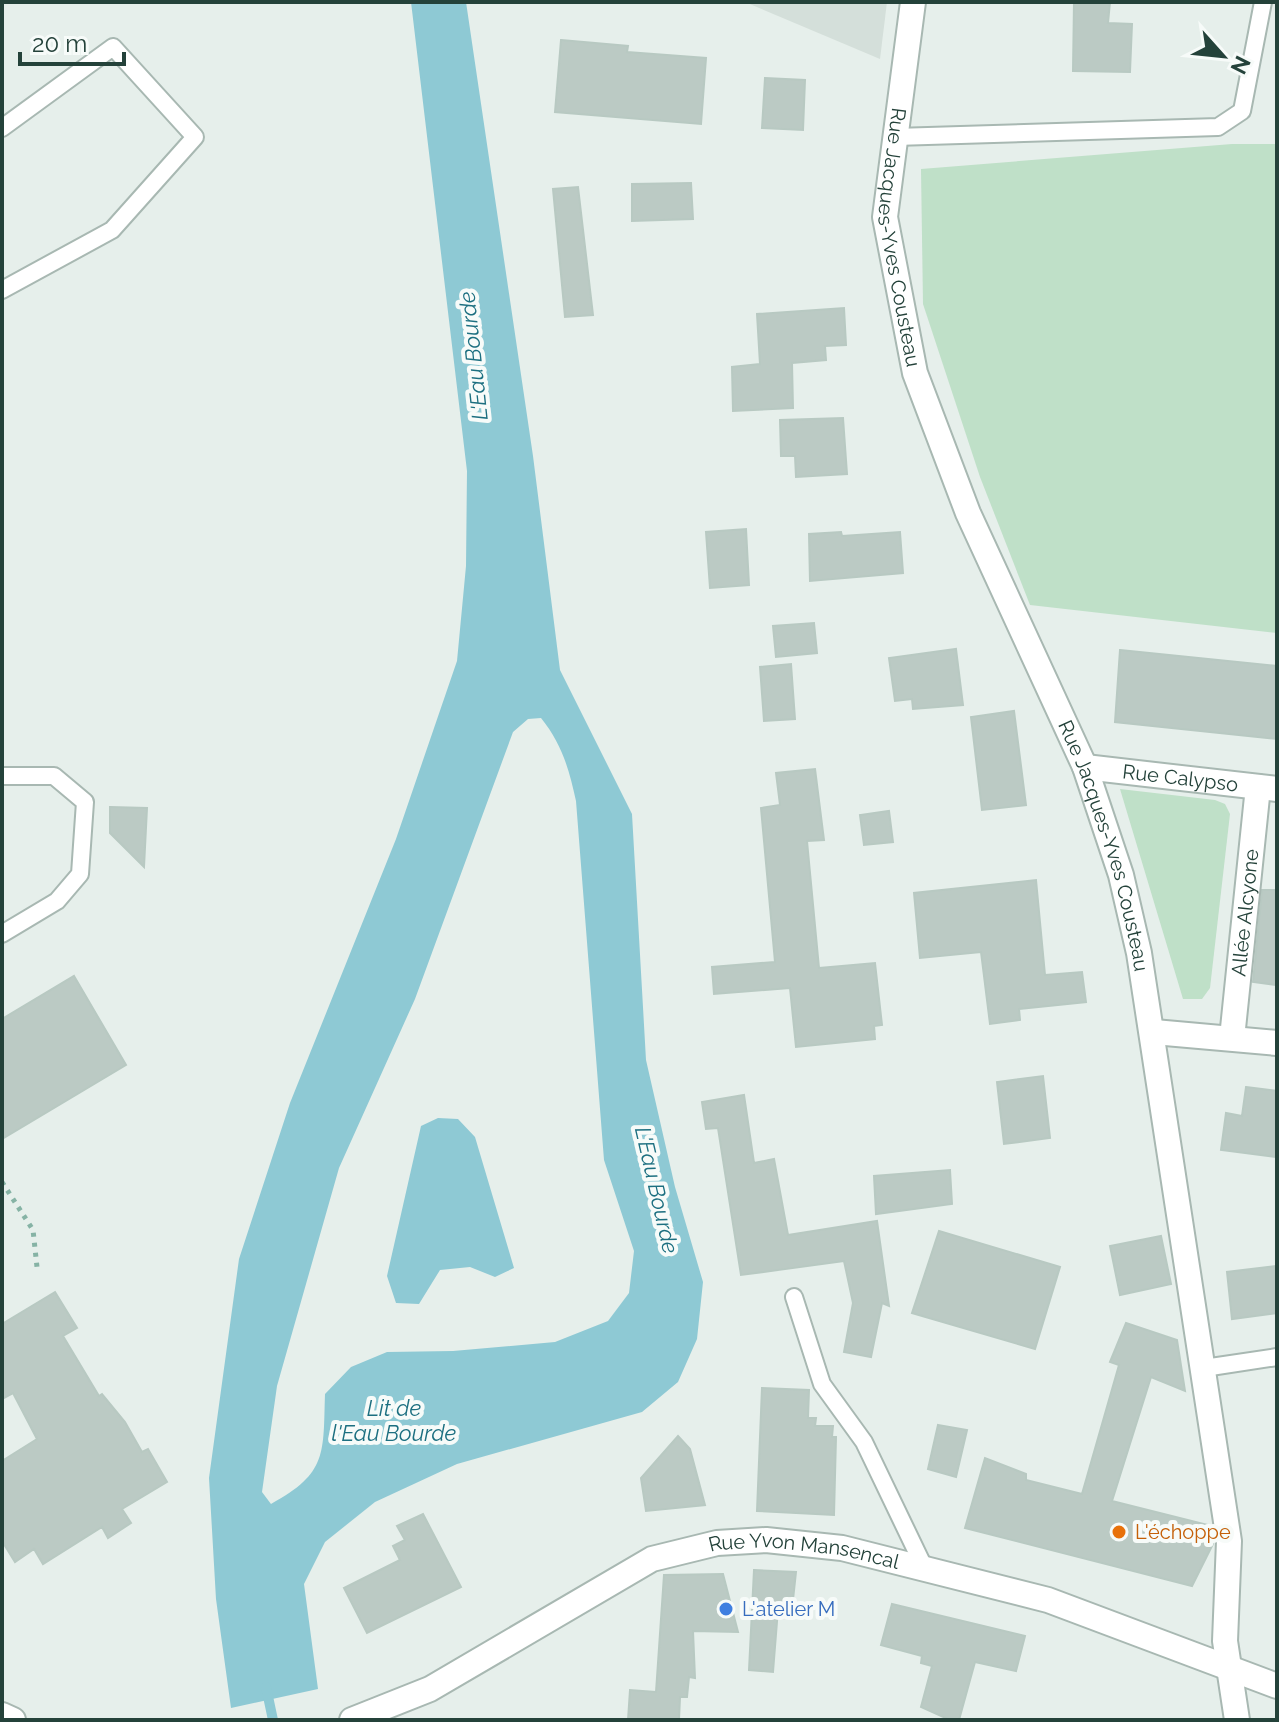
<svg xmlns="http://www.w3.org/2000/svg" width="1279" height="1722" viewBox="0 0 1279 1722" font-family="Raleway,sans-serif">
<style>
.built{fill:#d4dfda}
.green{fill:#bfe0c8}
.water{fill:#8ec9d4;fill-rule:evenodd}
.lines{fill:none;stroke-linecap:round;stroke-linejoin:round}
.stream{stroke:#8ec9d4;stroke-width:10}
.building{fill:#bbcac4;stroke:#b8c9c2;stroke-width:2}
.lane-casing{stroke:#a8b8b2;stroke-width:20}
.street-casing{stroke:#a8b8b2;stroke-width:28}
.path{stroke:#86b3a5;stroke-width:5;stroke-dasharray:4 6;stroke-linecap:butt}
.lane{stroke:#fff;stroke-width:16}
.street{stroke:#fff;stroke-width:24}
.food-dot{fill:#e8710a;stroke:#f7fbf9;stroke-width:3}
.shop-dot{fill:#3f7fe0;stroke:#f7fbf9;stroke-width:3}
.labels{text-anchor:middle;stroke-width:8;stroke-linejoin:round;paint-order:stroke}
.street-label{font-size:20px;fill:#24423a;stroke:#f7fbf9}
.food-label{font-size:20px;fill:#c56008;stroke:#f7fbf9;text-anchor:start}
.shop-label{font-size:20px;fill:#366cbe;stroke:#f7fbf9;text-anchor:start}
.water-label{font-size:22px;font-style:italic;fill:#1c6f80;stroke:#f7fbf9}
</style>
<rect width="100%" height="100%" fill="#e6efeb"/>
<!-- built -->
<path class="built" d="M745,2H887L880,59Z"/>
<!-- green -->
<g class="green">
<path d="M1232,144H1277V633L1030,605L980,477L923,304L921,169Z"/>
<path d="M1120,789L1215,800L1225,804L1230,814L1210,988L1202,999H1183Z"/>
</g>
<!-- water -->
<g class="water">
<path d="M411,2H466L533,456L560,670L632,814L646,1060L675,1187L703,1282L697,1339L678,1382L642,1412L457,1464L375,1502L325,1542L304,1584L318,1689L231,1708L216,1599L209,1478L239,1259L290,1103L396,839L457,661L466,566L467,471ZM541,718C562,744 569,769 576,801L604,1160L634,1251L629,1293L608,1321L555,1342L453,1351L387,1352L351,1367L325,1394C323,1453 328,1473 271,1504L262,1492L277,1386L339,1168L415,999L513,732L528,719Z"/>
<path d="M438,1118L458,1119L475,1137L514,1268L495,1277L470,1267L440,1270L419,1304L396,1303L387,1276L421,1126Z"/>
</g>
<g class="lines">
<!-- stream -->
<path class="stream" d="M266,1687L273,1720"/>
</g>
<!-- building -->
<g class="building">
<path d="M1074,2H1110L1108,23L1132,24L1130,72L1073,71Z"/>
<path d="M561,40L628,46L627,52L706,58L701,124L555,112Z"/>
<path d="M765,78L805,80L803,130L762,128Z"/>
<path d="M691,183L693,219L632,221V184Z"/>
<path d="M578,187L593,315L565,317L553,189Z"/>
<path d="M844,308L846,345L825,346L826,360L792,363L793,408L733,411L732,367L760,364L757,314Z"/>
<path d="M843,418L847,474L796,477L795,456H781L780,420Z"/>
<path d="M746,529L749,585L710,588L706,532Z"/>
<path d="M841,532L842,536L900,532L903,573L810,581L809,534Z"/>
<path d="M814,623L817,653L776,657L773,626Z"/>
<path d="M956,649L963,705L913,709L912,699L895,701L889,658Z"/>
<path d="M1120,650L1277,666V739L1115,722Z"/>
<path d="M791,664L795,719L764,721L760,667Z"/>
<path d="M1014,711L1026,805L982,810L971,717Z"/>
<path d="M815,769L824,840L807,841L819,968L875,963L882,1025L874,1026L875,1039L796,1047L790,988L714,994L712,967L775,962L761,808L780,805L776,773Z"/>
<path d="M110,807L147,808L144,867L110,833Z"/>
<path d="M889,811L893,842L864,845L860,815Z"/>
<path d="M1036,880L1045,975L1082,972L1086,1002L1019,1009L1020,1020L990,1024L981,952L920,958L914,893Z"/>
<path d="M1262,890H1277V985L1253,982Z"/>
<path d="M74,976L126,1065L2,1139V1019Z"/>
<path d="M1043,1076L1050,1138L1004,1144L997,1082Z"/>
<path d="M1246,1087L1277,1091V1157L1221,1150L1226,1113L1242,1116Z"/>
<path d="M744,1095L754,1163L774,1159L788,1235L877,1221L889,1306L882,1303L871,1357L844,1352L853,1303L844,1261L741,1275L718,1128L706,1129L702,1102Z"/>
<path d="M950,1170L952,1204L876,1214L874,1176Z"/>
<path d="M939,1231L1060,1267L1035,1349L912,1313Z"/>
<path d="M1161,1236L1171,1284L1120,1295L1110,1246Z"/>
<path d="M1277,1266V1313L1232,1319L1227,1272Z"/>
<path d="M55,1292L77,1328L63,1336L99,1396L102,1394L125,1422L142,1452L148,1449L167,1482L122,1509L131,1523L108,1538L102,1527L43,1564L34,1549L15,1562L2,1541V1461L37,1439L13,1393L2,1399V1324Z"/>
<path d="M1126,1323L1177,1340L1185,1391L1151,1377L1112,1501L1208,1525L1213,1544L1192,1586L965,1528L985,1458L1026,1474V1480L1082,1494L1119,1365L1110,1362Z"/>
<path d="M762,1388L809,1390L808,1418H816L815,1426H833L832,1437H836L834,1515L757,1511Z"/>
<path d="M938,1425L967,1430L956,1477L928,1469Z"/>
<path d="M678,1436L690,1449L705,1505L646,1511L641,1478Z"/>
<path d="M423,1514L461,1587L367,1633L344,1588L400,1560L393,1546L405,1540L397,1526Z"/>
<path d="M754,1570L796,1572L792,1609H778L773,1672L749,1670Z"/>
<path d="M723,1574L738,1632L693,1631L695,1678L689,1677L687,1697H680L679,1720H628L630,1690L656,1692L664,1575Z"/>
<path d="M892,1604L1025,1636L1016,1671L975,1662L959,1720H950L921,1707L932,1666L921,1663L922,1656L881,1645Z"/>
</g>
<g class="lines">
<defs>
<g id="lane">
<path d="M2,128L113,47L195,137L112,230L2,290"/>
<path d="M895,137L1218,127L1242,111L1263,2"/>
<path d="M2,776H54L85,802L80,874L57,901L2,934"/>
<path d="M794,1297L822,1384L864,1442L924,1567"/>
<path d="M1204,1368L1277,1357"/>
</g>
<g id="street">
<path id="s1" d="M913,2L885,217L915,373L968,513L1085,767L1121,875L1139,953L1229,1541L1225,1641L1237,1720"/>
<path id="s2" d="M1085,767L1277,789"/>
<path d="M1154,1032L1277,1043"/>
<path id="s3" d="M1232,1038L1258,787"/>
<path d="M2,1715L13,1720"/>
<path id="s4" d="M352,1720L430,1689L652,1559L717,1543L766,1540L842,1548L1048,1600L1277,1686"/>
</g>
</defs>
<!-- lane casing -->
<use href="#lane" class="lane-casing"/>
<!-- street casing -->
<use href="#street" class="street-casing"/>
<!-- path -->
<path class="path" d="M2,1182L33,1230L37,1267"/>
<!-- lane -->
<use href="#lane" class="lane"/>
<!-- street -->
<use href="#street" class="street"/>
</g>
<!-- markers -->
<circle class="food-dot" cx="1119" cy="1532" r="8"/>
<circle class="shop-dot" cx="726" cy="1609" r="8"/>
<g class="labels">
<!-- street labels -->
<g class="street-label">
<text dy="7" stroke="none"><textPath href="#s1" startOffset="238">Rue Jacques-Yves Cousteau</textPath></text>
<text dy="7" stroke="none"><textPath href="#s2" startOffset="96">Rue Calypso</textPath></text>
<text dy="7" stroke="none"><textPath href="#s1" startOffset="886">Rue Jacques-Yves Cousteau</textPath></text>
<text dy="7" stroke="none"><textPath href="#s3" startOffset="126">Allée Alcyone</textPath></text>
<text dy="7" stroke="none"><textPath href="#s4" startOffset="496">Rue Yvon Mansencal</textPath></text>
</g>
<!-- food labels -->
<g class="food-label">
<text x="1135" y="1539">L'échoppe</text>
</g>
<!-- shop labels -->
<g class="shop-label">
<text x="742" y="1616">L'atelier M</text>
</g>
<!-- water labels -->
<g class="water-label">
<text transform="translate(473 356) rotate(-96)" y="8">L'Eau Bourde</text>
<text transform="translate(657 1190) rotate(77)" y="8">L'Eau Bourde</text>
<text x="394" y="1416">Lit de<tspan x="394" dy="25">l'Eau Bourde</tspan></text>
</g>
</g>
<!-- border -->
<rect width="1279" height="1722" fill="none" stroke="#24423a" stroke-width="8"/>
<!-- north arrow -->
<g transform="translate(1223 56) rotate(117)" stroke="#f7fbf9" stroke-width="6" paint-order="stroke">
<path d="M0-6L14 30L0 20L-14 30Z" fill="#24423a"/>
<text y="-12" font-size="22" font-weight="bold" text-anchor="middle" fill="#24423a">N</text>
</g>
<!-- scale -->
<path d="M20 52v12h104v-12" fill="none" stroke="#24423a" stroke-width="4"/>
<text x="32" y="52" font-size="24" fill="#24423a" stroke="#f7fbf9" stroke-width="6" paint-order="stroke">20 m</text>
</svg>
